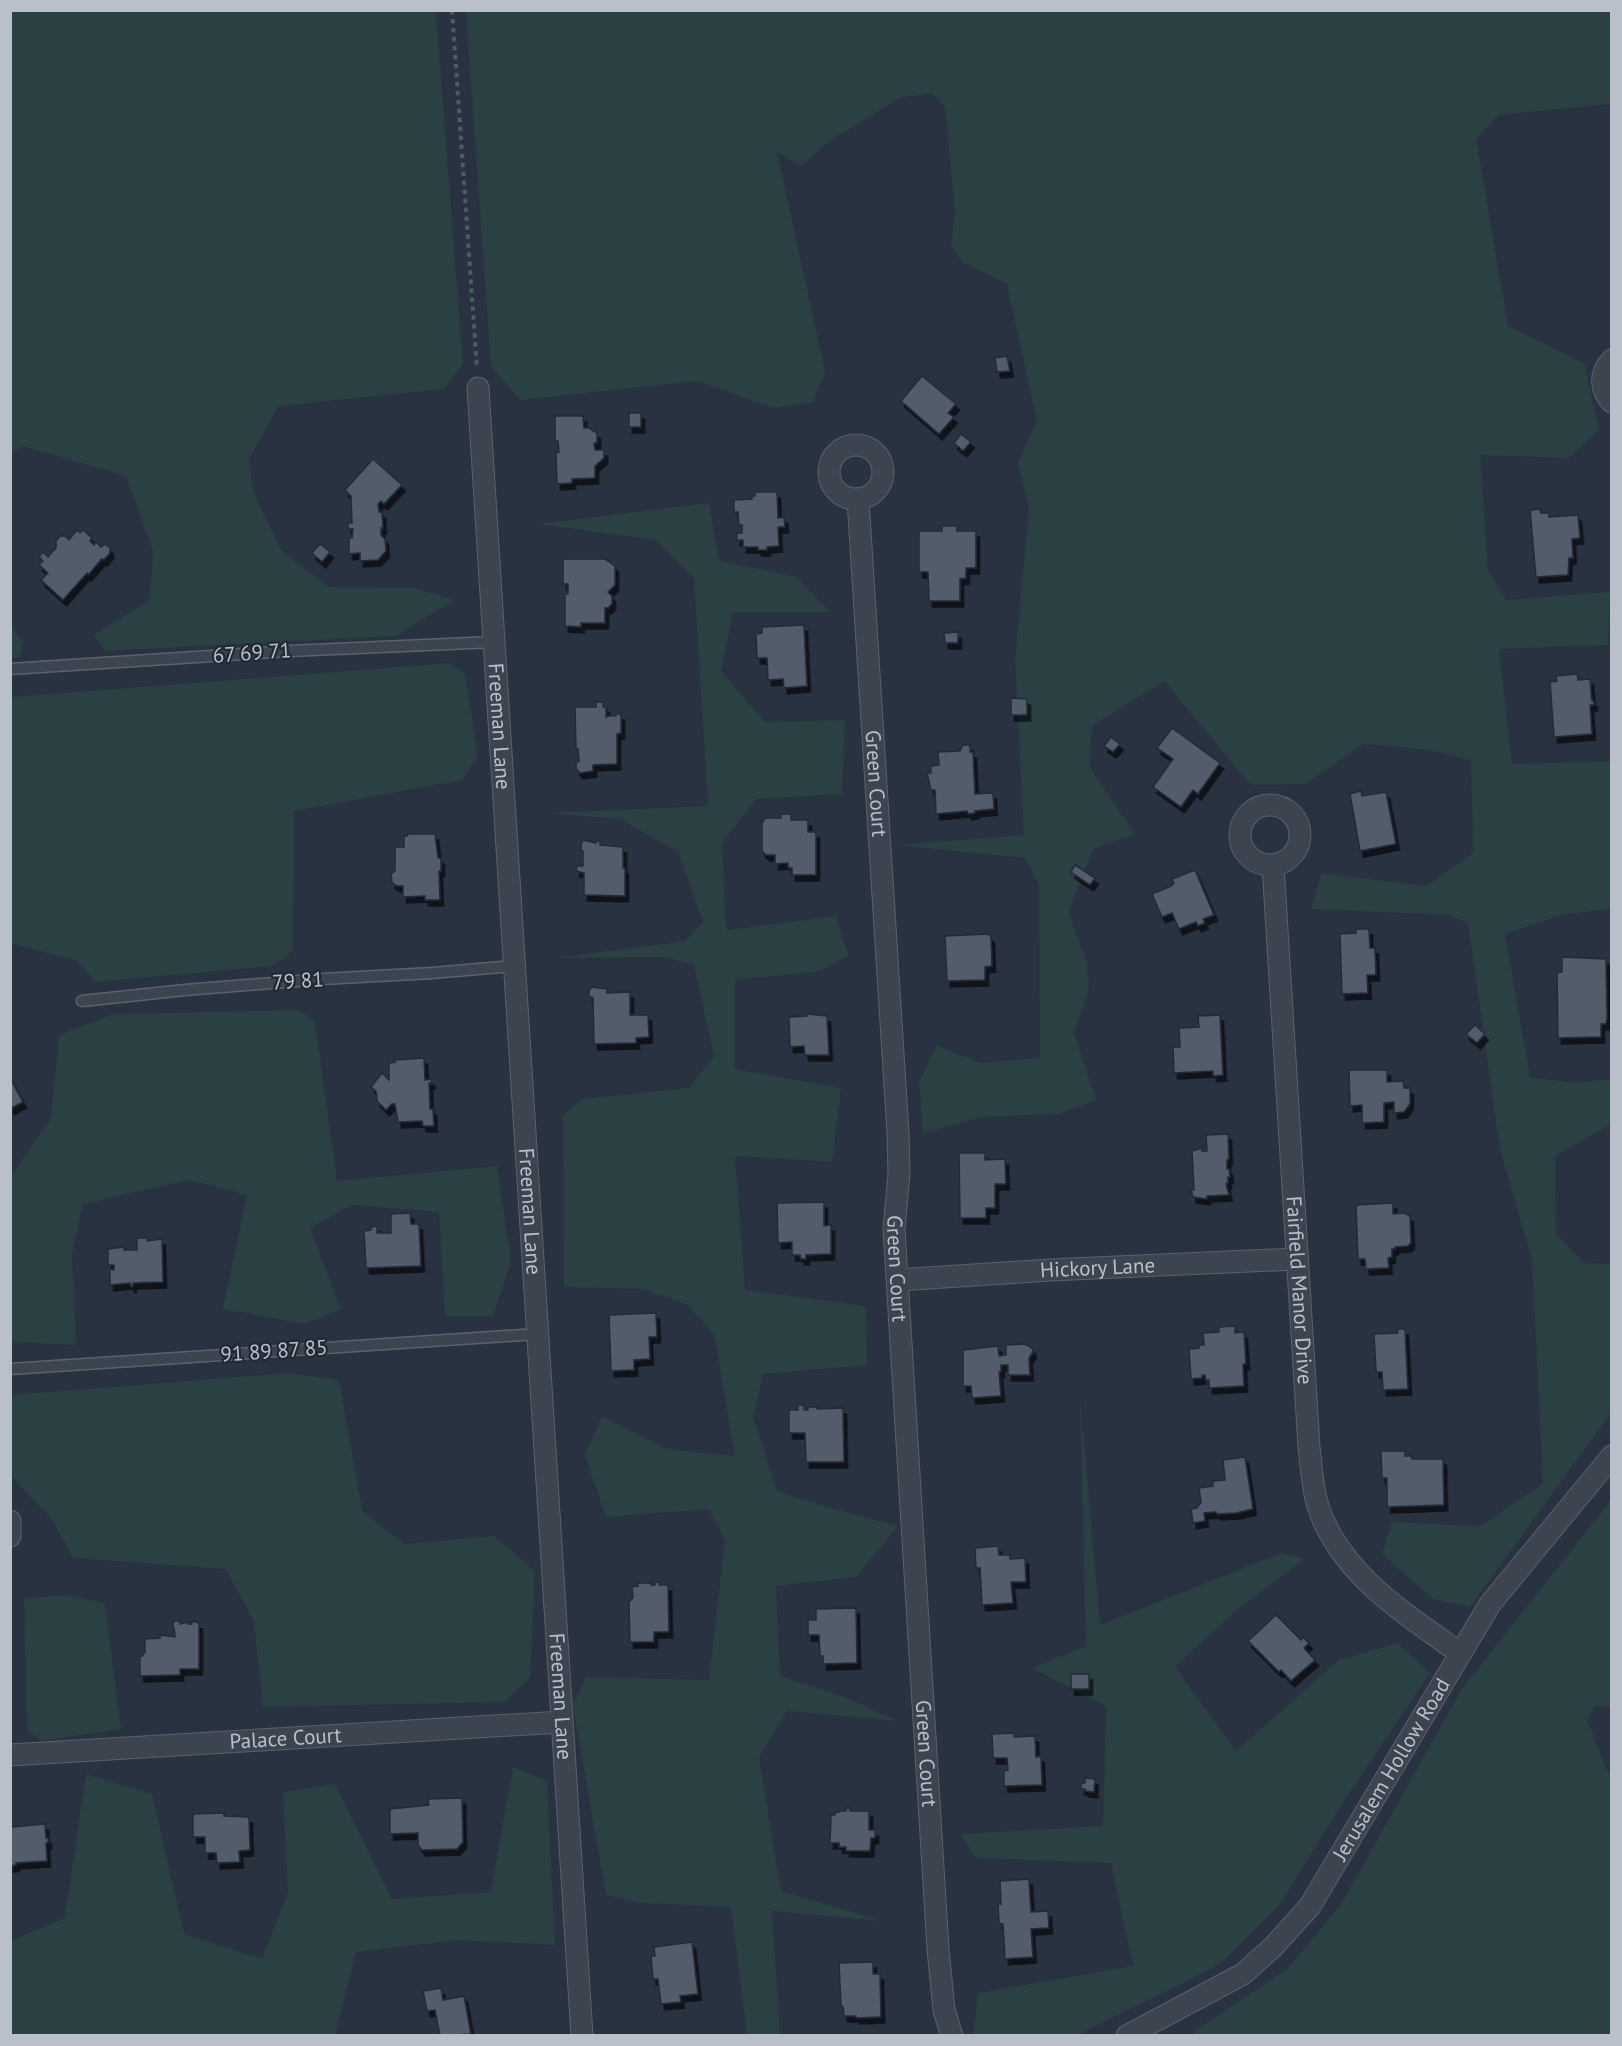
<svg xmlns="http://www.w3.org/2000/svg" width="1622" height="2046" viewBox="0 0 1622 2046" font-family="'PT Sans',sans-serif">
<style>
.green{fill:#2b4042}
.building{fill:#525b6b;stroke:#232b38;stroke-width:1.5;filter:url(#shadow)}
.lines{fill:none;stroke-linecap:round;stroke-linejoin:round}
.lane-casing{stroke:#5a626d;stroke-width:13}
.street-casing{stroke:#5a626d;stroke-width:23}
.path{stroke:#4a5d60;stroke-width:4;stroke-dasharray:4.5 4.5;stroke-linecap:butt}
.lane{stroke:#3c4450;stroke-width:10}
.street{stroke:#3c4450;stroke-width:21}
.labels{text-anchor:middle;stroke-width:4.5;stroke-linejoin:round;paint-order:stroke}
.street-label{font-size:21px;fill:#b9c0ca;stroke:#212936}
</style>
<defs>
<filter id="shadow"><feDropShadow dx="3.5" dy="6" stdDeviation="0" flood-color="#0009"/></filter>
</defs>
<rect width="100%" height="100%" fill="#283240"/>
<!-- green -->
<g class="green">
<path d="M11,10L436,11L463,365L444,389L279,406L249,459L253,492L282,551L329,587L414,588L455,600L396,636L105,651L94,635L150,600L153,551L126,476L22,446L11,453Z"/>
<path d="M466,11H1611V104L1499,115L1476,139L1508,326L1584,363L1599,430L1569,458L1480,455L1488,570L1506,600L1610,592L1608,645L1499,649L1512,764L1611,761V909L1565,914L1505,934L1530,1077L1575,1083L1611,1079V1124L1555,1156L1556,1234L1584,1263L1611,1264V1413L1470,1607L1433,1599L1382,1554L1392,1522L1481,1526L1543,1483L1532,1260L1500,1149L1468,923L1449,915L1311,909L1321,873L1427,886L1473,853L1471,760L1431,750L1364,744L1305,784L1251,785L1164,681L1092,726L1089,766L1135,834L1093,849L1068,912L1087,962L1089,989L1074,1033L1096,1100L1059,1114L980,1117L923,1134L919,1082L936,1045L980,1063L1040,1058L1039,886L1026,858L896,845L1024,835L1015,661L1029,508L1018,463L1037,421L1007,284L962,262L951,245L955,212L945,106L931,93L900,98L828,142L801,166L777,152L825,372L813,402L774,408L697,381L520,400L491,367Z"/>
<path d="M709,503L719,561L797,577L830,612H733L721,671L765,722L845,720L842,794L756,799L722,843L726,930L836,916L848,956L821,971L735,980V1069L841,1088L832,1162L735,1156L745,1290L866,1306L867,1365L763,1374L753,1417L777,1491L823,1506L898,1526L856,1577L776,1586L780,1676L842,1696L898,1721L787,1711L759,1757L781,1891L882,1921L772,1911L780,2036L747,2035L731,1907L642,1903L606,1895L573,1705L586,1677L709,1680L725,1540L709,1509L606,1517L585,1455L602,1416L668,1449L735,1456L715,1336L688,1305L643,1289L564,1287L563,1116L582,1099L689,1088L714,1056L694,965L664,957L556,958L685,941L703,922L678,852L620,819L547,813L708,806L694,578L656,540L538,524Z"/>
<path d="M11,626L23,641L19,658H11Z"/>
<path d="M449,663L465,673L478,757L462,780L294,811L293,951L273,966L95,982L77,961L11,943V697Z"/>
<path d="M298,1010L315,1022L337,1181L497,1166L511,1262L493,1316H445L439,1212L352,1205L310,1228L341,1309L305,1324L223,1309L247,1195L189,1180L83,1204L72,1253L76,1345L11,1342V1171L14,1172L51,1118L59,1035L113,1014Z"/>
<path d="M287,1373L339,1380L362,1510L403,1544L494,1536L535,1571L530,1678L505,1702L263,1707L254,1622L226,1569L73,1558L52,1519L13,1478H11V1395Z"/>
<path d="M1080,1396L1100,1625L1281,1553L1305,1559L1238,1609L1175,1667L1236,1751L1339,1660L1398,1643L1430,1673L1339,1809L1280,1904L1219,1965L1077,2035H973L978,1993L1133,1966L1111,1863L976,1858L960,1834L1103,1826L1106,1706L1032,1668L1086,1646Z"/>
<path d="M1611,1500V1707L1595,1706L1587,1720L1606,1768L1611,1775V2035H1193L1196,2030L1288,1968L1342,1903L1461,1690Z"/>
<path d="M69,1595L105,1604L121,1729L41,1741L27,1730L24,1598Z"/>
<path d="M513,1767L547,1781L555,1945L458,1940L356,1952L335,2035H11V1941L65,1918L86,1774L152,1794L184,1934L262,1959L288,1892L283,1792L335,1784L392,1899L491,1892Z"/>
</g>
<!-- building -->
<g class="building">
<path d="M1007,356L1010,371L997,372L995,358Z"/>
<path d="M922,376L956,404L948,413L954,417L939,434L901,401Z"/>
<rect x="629" y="413" width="12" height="14"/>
<path d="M555,416H583L584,428H589L597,433V443H594L595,450H604V458L595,466V478L572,479V483L557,484L556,453L559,452L558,441H555Z"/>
<path d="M961,434L971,442L963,451L954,443Z"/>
<path d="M373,459L402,485L384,504L381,501L378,504L379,512H382L383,528H381V535L385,539L386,551L378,560L360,561V553L349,554V538H352L353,529H348V523H352L351,496L345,490Z"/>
<path d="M755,492H777L778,518L784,517L785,527H778L779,546L767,547V550H758V547H743V540H737V533H742V525H739L738,512H734V500L752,499V496H755Z"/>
<path d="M1540,509L1541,513H1549V517L1578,515L1580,538L1572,539L1573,558H1569L1568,575L1536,577L1530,510Z"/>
<path d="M942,526H957V531H976V568H966V578L960,579V601H929L928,572H919V531H942Z"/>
<path d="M77,530L80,533L83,530L92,538L90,541L94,545L96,542L101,547L105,544L110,548V553L104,560L102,559L88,575L87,573L63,600L41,580L48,573L39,565L43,561L39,557L43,552L48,557L56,548V541L60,536H65L69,540Z"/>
<path d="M320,544L330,552L322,562L312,553Z"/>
<path d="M563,559H605L615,566V585L608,592L612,596V604L608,608H605V623H581V627L565,626V594H568V584H563Z"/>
<path d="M804,625L807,686L784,688L783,679L768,680L767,658H757L756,634L762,633V627Z"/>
<path d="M958,632V643H945L944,633Z"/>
<path d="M1577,674L1578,680L1590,679L1592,701H1594V705H1590L1592,734L1554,737L1550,682L1557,681L1556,676Z"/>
<path d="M1011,698L1027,699V715H1011Z"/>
<path d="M596,702H603V707H606V718L607,716H616V714H621V733L617,734V764L593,765V771L580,773L576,769V763L579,761L578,749H576L575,707H596Z"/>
<path d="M1172,728L1220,763L1198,794L1193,790L1181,807L1153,787L1173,759L1157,748Z"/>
<path d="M1111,737L1120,744L1113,752L1104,746Z"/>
<path d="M963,745H970V752H973L975,794L993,793L994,809L975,811V813L968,814L967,811L936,814L935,790H931L927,773H931V766L939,765L938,752L960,751Z"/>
<path d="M1361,791L1362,796L1386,792L1396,844L1360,851L1350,794Z"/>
<path d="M781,814H791V820H808V832H816V875H792V868H788V863L775,864V855H766L762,851V823L765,818H781Z"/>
<path d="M408,834H435L438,858H441V871H439L440,900H425V896L403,897V886H397L392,883L391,874L395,871V847H404V836H407Z"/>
<path d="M583,840L596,843V841H600V845L623,847V868H625V896L584,895V873L576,871L577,866H583V851L581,850V845Z"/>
<path d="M1075,865L1095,878L1090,885L1071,872Z"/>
<path d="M1195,870L1214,915L1203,919L1205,923L1198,926L1196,922L1179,929L1172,913L1162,917L1152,894L1171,886L1174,883L1172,879Z"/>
<path d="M1356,929H1369L1370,948H1375L1376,975H1367L1368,993L1342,994L1340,934L1356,933Z"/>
<path d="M987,934L991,937L992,966L985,967V980L947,981L945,936Z"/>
<path d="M1562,957L1606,959L1607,1018L1606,1024H1601V1037L1558,1038L1557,973L1562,972Z"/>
<path d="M592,987L607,989V993L630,992V1015H648L649,1037L636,1038V1043L594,1044L593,998L589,996V990Z"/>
<path d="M807,1014L827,1016L829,1055H805L804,1046L790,1047L789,1017L807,1016Z"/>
<path d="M1220,1015L1223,1075L1213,1076V1071L1174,1073L1173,1047H1180L1179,1028L1199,1027L1198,1016Z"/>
<path d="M1475,1025L1485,1034L1477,1043L1466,1034Z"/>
<path d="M424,1058L425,1080L431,1079L432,1083H429L430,1109H433L434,1126H423L422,1121L398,1122L395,1104H392L386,1110L377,1101L376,1091L371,1087L382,1073L389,1080V1063L395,1062V1060Z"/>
<path d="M1349,1070H1387V1082L1403,1081L1404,1088H1410V1104L1404,1112L1394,1113V1102L1384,1103V1122L1362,1123V1105L1350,1106Z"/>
<path d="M10,1078L23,1102L10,1109Z"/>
<path d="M1228,1134L1229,1159L1227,1160V1169H1229L1230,1177H1228V1183L1226,1184L1229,1195L1207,1196V1199L1193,1197L1191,1190H1194L1192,1151L1202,1148V1151H1207L1206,1135Z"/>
<path d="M959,1153H985V1160L1005,1159L1006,1184H995V1208H986V1218H960Z"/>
<path d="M824,1202V1226L831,1225V1254L806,1255V1259H801L800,1255H792V1242L778,1243L777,1203Z"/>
<path d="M1393,1203V1214L1404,1213L1410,1216L1411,1243L1408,1246L1395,1247V1249H1392V1257L1388,1258L1389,1268L1366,1269L1365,1259H1358L1356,1205Z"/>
<path d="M410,1213L411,1224H419L421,1266L366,1268L364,1231L371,1230V1227L377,1226V1233H391V1214Z"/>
<path d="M137,1238H147V1241L162,1239L163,1282L133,1283V1286L131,1287L130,1283L110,1285V1269L114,1270V1265H108V1249L124,1247V1250H137Z"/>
<path d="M656,1313L657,1337H649L650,1359L634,1360V1370L611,1371L609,1315Z"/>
<path d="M1235,1326V1333L1244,1332L1246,1364H1243L1244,1386L1209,1388V1380L1206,1381L1205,1375H1202V1378L1191,1379L1189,1349L1199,1348V1345H1204L1203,1333L1219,1332V1327Z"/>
<path d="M1397,1329H1405L1408,1389L1383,1390L1382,1372H1376L1374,1334L1398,1333Z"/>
<path d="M1025,1344L1032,1348L1033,1352L1029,1358L1030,1375H1008V1365H1001V1372H999L1001,1396L972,1398L971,1386H963V1350L998,1346L999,1356L1006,1355V1345Z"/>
<path d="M798,1405H804V1410H808V1407H817V1409L843,1408L844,1462H806L805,1433H789V1410H798Z"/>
<path d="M1381,1451H1405V1456H1411L1412,1459H1443L1444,1505L1387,1507V1478H1382Z"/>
<path d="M1245,1457L1253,1509L1236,1513L1217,1514L1216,1512L1204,1513L1205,1521L1193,1523L1191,1509L1197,1508L1201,1502L1199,1488L1213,1486V1481L1225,1480L1223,1460Z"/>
<path d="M998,1546L999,1555H1010V1559L1025,1558L1026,1582H1011L1013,1603L982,1605L980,1568H976L975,1548Z"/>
<path d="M654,1582H659V1585H668L669,1632H654V1642H630L629,1602L633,1598L632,1587L638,1586V1583H651V1585H655Z"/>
<path d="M856,1608L857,1663L823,1664V1656H820L819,1635H808V1620H816V1609Z"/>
<path d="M1276,1615L1301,1640L1303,1637L1309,1643L1304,1648L1315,1660L1291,1681L1281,1670L1279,1672L1248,1641Z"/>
<path d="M174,1621H180V1624L188,1622V1624H192L191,1621L199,1623V1669H180V1675L140,1676V1656H143V1653H145V1639L160,1638V1635L175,1637L174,1628L172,1629Z"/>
<rect x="1071" y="1674" width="18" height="15"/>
<path d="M1014,1733V1737L1035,1736L1036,1757L1041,1756L1042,1785L1004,1786V1771L1008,1770L1007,1758H993L992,1734Z"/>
<path d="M1085,1778L1095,1779L1094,1792L1085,1791V1789H1081V1783H1085Z"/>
<path d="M462,1798L463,1842L457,1849L422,1850L418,1845V1833L390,1834V1809L429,1805L428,1799Z"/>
<path d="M846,1808H850V1811H869V1830H875V1838H871L870,1851H846V1847H839V1843H830L831,1815H835V1813L839,1812V1811H846Z"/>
<path d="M224,1813V1816L249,1817L250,1850L239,1851L240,1862L217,1863L216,1853H205V1837H193V1814Z"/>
<path d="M10,1824L12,1827L45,1824L46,1838H48V1843H46L47,1861L16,1863V1865L10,1866Z"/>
<path d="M1029,1879L1031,1912L1048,1911L1049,1928L1031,1929L1033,1957L1005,1959L1003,1924L999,1923L998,1904H1001L1000,1881Z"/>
<path d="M692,1942L698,1994L680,1996L681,2002L661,2004L658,1979H653L651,1956H655L654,1947Z"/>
<path d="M873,1962V1974H880L881,2017L856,2018V2016H844L843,2007L841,2006L839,1963Z"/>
<path d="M441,1988L443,2000L464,1996L471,2034L440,2036L435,2010L427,2011L423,1991Z"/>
</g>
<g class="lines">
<defs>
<g id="lane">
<path d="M10,669L289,651L494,642"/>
<path d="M82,1001L185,990L323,979L432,973L514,966"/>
<path d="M10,1369L537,1334"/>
</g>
<g id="street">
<path d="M1612,360C1599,373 1600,390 1612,402"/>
<path id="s1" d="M478,388L582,2036"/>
<circle cx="856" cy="472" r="27"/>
<path id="s2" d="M858,499L898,1133L899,1174L894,1229L938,1949L944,2010L952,2036"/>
<circle cx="1270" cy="835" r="30"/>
<path id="s3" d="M1273,865L1309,1447C1312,1473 1313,1500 1325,1524C1353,1582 1409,1617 1460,1653"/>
<path id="s4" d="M898,1280L1050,1270L1296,1259"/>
<path d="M10,1521V1536"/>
<path id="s5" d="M10,1755L561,1722"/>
<path id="s6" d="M1127,2036L1243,1974L1273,1947L1310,1906L1490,1604L1612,1456"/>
</g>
</defs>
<!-- lane casing -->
<use href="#lane" class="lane-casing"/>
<!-- street casing -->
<use href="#street" class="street-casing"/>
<!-- path -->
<path class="path" d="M452,10L477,369"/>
<!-- lane -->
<use href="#lane" class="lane"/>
<!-- street -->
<use href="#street" class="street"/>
</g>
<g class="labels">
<!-- street labels -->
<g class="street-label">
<text transform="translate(252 653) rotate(-4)" y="7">67 69 71</text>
<text dy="7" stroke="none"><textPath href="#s1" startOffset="339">Freeman Lane</textPath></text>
<text dy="7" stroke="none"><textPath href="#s2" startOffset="285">Green Court</textPath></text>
<text transform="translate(298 981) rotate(-4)" y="7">79 81</text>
<text dy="7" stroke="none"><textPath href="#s1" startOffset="825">Freeman Lane</textPath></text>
<text dy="7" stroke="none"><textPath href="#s2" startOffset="771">Green Court</textPath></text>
<text dy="7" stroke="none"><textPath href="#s4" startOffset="200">Hickory Lane</textPath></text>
<text dy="7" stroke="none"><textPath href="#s3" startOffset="426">Fairfield Manor Drive</textPath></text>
<text transform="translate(274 1351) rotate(-4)" y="7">91 89 87 85</text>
<text dy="7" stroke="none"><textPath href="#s1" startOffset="1311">Freeman Lane</textPath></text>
<text dy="7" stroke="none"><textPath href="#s5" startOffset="276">Palace Court</textPath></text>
<text dy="7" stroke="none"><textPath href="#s2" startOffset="1257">Green Court</textPath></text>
<text dy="7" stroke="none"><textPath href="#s6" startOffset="386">Jerusalem Hollow Road</textPath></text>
</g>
</g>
<!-- border -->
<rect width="1622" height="2046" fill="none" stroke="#b9c0ca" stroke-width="24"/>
</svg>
